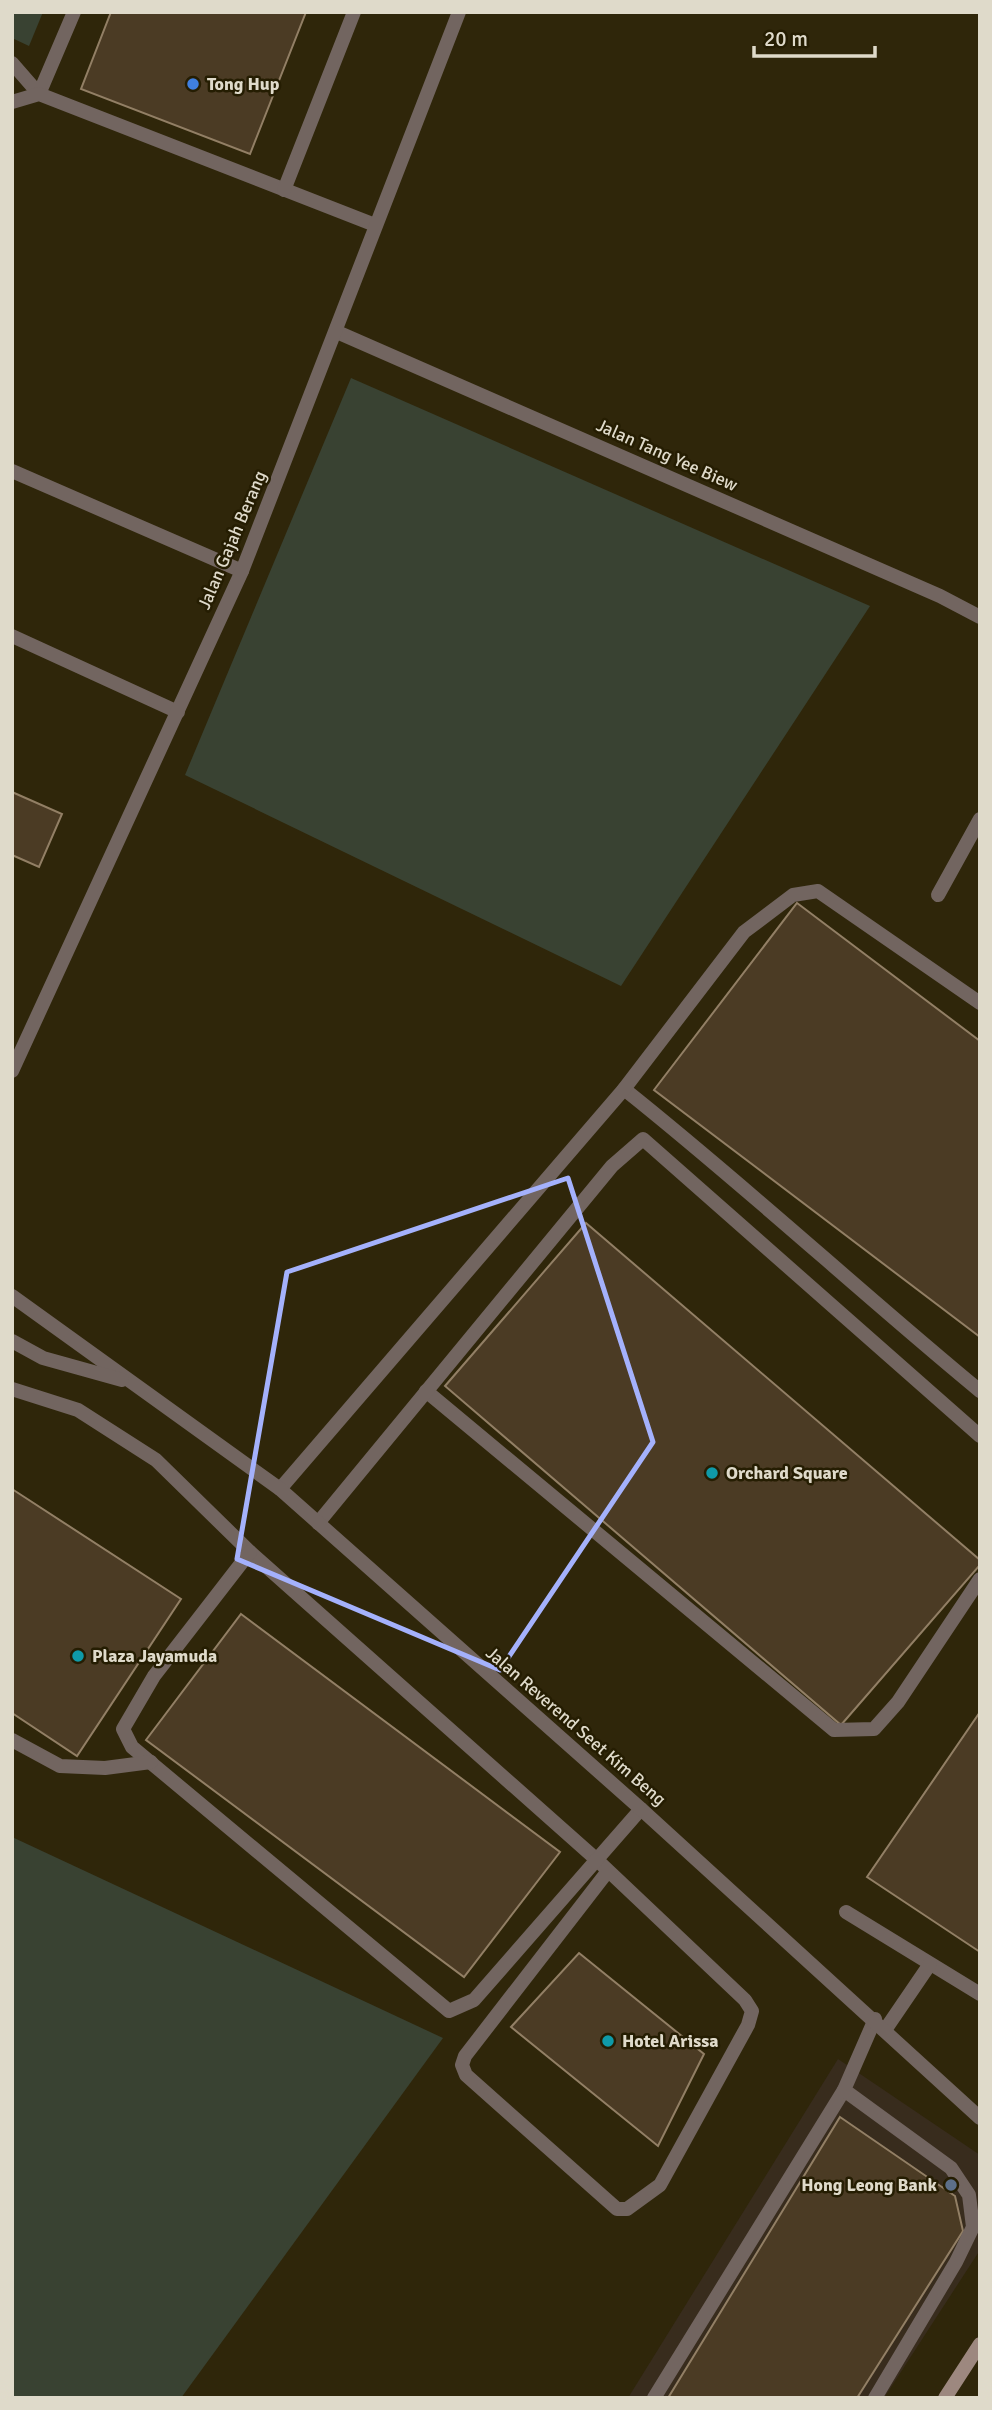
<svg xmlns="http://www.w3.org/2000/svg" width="992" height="2410" viewBox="0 0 992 2410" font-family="Signika,sans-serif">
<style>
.commercial{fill:#382c1d}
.green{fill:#394232}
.building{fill:#4b3b24;stroke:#927f65;stroke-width:2}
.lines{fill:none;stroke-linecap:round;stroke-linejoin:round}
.service{stroke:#726560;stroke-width:14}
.minor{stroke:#726560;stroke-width:14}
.tertiary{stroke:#726560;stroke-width:14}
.secondary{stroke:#9d887f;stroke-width:14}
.marked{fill:none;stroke:#a4b1fc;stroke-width:5;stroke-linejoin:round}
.shop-dot{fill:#3f7fe0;stroke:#251d02;stroke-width:2.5}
.culture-dot{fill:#0f9aa8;stroke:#251d02;stroke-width:2.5}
.service-dot{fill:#5c6f8a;stroke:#251d02;stroke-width:2.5}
.labels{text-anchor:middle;stroke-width:5;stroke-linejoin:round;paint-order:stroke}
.poi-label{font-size:18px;font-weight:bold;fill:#dfdaca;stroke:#251d02;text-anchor:start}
.street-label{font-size:18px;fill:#dfdaca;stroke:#251d02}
</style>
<rect width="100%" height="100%" fill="#2f260a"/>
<!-- commercial -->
<path class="commercial" d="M838,2059L980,2155V2250L884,2398H628Z"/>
<!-- green -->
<g class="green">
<path d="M12,12H43L29,46L12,38Z"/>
<path d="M351,378L870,606L621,986L185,775Z"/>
<path d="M12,1837L443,2038L181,2398H12Z"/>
</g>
<!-- building -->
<g class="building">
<path d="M111,12H306L250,154L81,89Z"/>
<path d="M12,792L62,814L39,867L12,855Z"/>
<path d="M797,903L980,1041V1337L654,1090Z"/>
<path d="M586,1223L980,1560V1565L841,1725L445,1386Z"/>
<path d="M12,1489L181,1599L77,1756L12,1713Z"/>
<path d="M241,1614L560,1852L464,1977L146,1740Z"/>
<path d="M980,1712V1952L867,1877Z"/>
<path d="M579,1953L704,2054L658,2146L511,2027Z"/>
<path d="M840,2117L955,2196L963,2231L857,2398H668Z"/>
</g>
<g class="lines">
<!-- service -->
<g class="service">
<path d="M12,63L39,94L74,12"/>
<path d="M12,471L242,571"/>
<path d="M12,636L178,712"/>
<path d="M624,1089C746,1186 860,1292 980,1391"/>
<path d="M12,1389L78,1410L156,1460L250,1552L597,1860L745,2000L752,2011L748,2025L660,2185L627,2209H617L466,2075L462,2065L465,2056L608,1871"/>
<path d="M426,1391L834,1730L874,1729L898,1702L980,1579"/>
<path d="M280,1489L624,1089L744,932L793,895L818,891L980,1003"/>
<path d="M318,1523L612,1166L643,1139L980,1436"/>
<path d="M250,1552L154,1676L123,1729L132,1747L449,2011L474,2000L641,1809"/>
<path d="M12,1740L60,1766L105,1768L151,1762"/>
<path d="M846,1912L980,1994"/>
<path d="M885,2030L930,1964"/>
<path d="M654,2398L844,2090"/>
</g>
<!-- minor -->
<g class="minor">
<path d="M12,102L39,94L375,225"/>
<path d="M284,190L354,12"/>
<path d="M337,332L940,596L980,617"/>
<path d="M938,895L980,819"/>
<path d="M875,2019L844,2090L951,2168L969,2195L973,2227L956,2262L875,2398"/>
</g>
<!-- tertiary -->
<g class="tertiary">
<path d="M12,1071L242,571L459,12"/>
<path d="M12,1296L280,1489L641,1809L980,2118"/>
<path d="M12,1341L43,1358L122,1380"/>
</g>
<!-- secondary -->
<path class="secondary" d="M945,2398L980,2344"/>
</g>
<!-- marked area -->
<path class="marked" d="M568,1178L653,1442L500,1670L237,1559L287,1272Z"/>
<!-- markers -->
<circle class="shop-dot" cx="193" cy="84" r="7"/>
<g class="culture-dot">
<circle cx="712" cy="1473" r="7"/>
<circle cx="78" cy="1656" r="7"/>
<circle cx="608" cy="2041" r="7"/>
</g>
<circle class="service-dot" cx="951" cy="2185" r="7"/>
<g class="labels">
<!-- poi labels -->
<g class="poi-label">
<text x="207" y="90">Tong Hup</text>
<text x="726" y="1479">Orchard Square</text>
<text x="92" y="1662">Plaza Jayamuda</text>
<text x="622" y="2047">Hotel Arissa</text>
<text x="937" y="2191" text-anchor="end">Hong Leong Bank</text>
</g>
<!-- street labels -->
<g class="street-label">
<text transform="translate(667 455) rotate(24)" y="6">Jalan Tang Yee Biew</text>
<text transform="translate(232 540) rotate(-67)" y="6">Jalan Gajah Berang</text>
<text transform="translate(576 1726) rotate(41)" y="6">Jalan Reverend Seet Kim Beng</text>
</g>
</g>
<!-- border -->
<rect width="992" height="2410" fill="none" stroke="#dfdaca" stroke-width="28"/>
<!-- scale -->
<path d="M754 46v10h121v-10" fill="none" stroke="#dfdaca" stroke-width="3.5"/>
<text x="764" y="46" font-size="21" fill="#dfdaca" stroke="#251d02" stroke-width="5" paint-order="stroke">20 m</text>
</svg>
